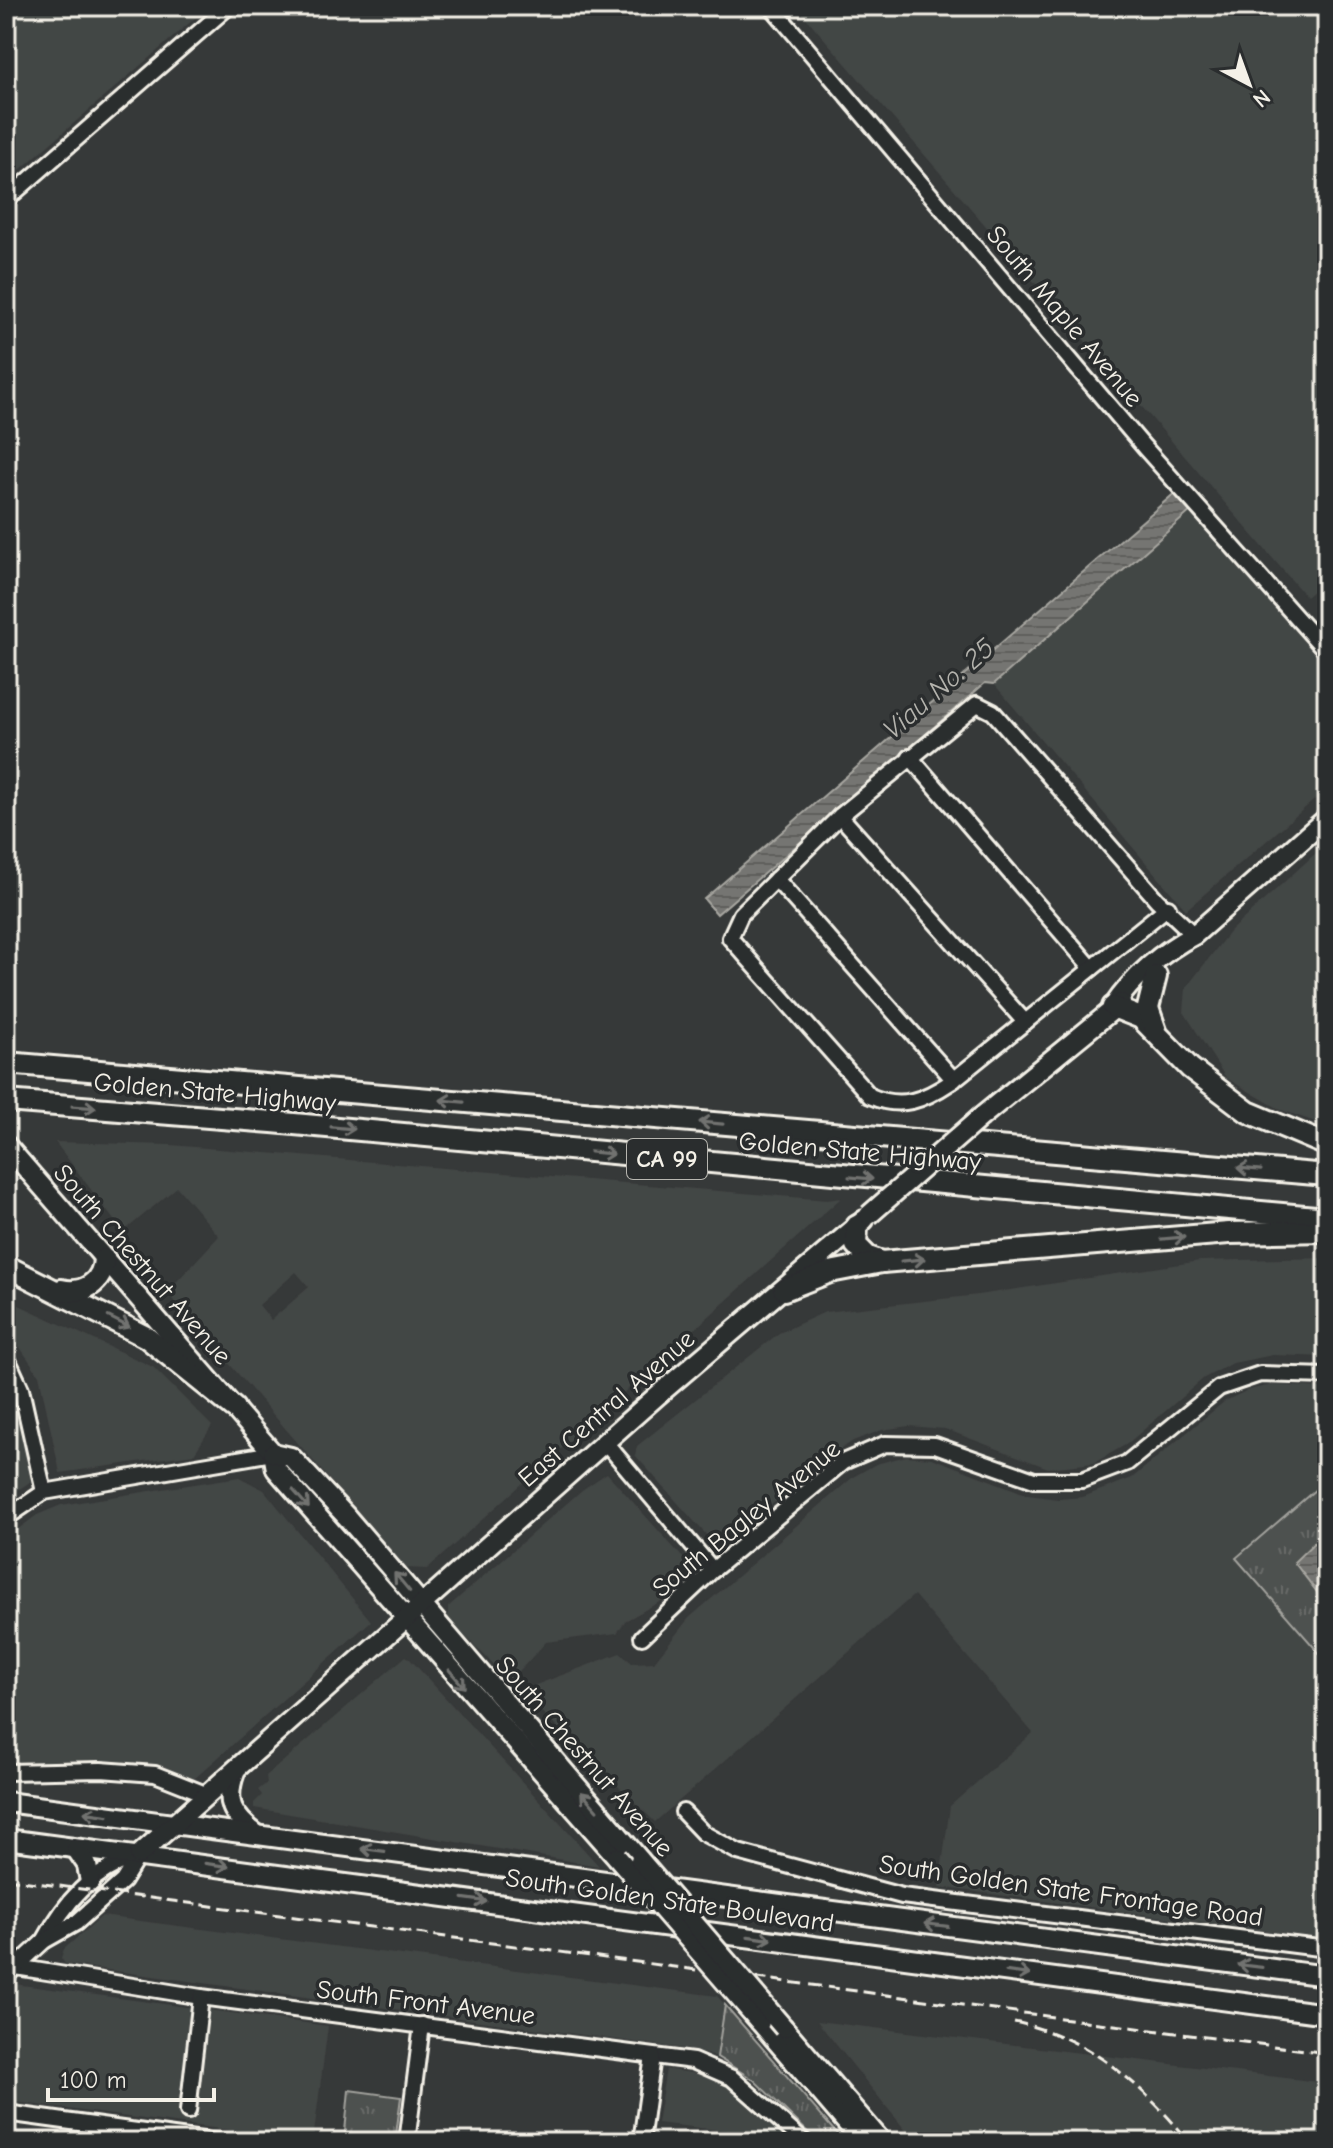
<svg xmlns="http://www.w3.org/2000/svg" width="1333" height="2148" viewBox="0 0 1333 2148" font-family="'Comic Neue',sans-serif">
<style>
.built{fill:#434645;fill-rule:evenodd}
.grass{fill:url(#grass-tufts);stroke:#a1a19c;stroke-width:2}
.water{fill:url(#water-rules);stroke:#a8a7a1;stroke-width:2}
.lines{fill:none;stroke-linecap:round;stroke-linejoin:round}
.minor-casing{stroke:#f4f1e8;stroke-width:20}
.major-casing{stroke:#f4f1e8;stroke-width:24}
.highway-casing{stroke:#f4f1e8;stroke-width:26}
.minor{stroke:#2a2d2e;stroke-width:14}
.major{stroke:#2a2d2e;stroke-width:18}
.highway{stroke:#2a2d2e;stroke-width:20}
.rail{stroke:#f4f1e8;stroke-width:3;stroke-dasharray:12 6;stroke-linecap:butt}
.major-bridge-casing{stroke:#f4f1e8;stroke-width:24;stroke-linecap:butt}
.major-bridge{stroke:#2a2d2e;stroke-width:18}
.oneway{stroke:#71726f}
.labels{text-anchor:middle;stroke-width:7;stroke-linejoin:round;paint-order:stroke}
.shield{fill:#2a2d2e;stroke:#b7b6b0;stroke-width:2}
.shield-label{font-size:24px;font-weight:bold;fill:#f4f1e8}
.street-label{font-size:26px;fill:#f4f1e8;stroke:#2a2d2e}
.water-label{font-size:28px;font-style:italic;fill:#b4b3ad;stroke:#2a2d2e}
</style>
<defs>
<pattern id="grass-tufts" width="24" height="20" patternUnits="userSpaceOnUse" patternTransform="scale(2)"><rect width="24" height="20" fill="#4e514f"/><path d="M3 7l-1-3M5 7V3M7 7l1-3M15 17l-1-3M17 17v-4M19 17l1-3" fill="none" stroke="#686a68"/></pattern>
<pattern id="water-rules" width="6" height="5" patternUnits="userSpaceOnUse" patternTransform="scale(2)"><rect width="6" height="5" fill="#757572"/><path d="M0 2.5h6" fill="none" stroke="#5f5e5c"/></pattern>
</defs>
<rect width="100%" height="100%" fill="#363939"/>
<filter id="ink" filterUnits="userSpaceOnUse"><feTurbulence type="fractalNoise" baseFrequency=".0125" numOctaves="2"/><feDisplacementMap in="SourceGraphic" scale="16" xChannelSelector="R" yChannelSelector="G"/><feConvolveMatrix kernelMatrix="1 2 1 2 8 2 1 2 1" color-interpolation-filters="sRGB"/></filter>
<g filter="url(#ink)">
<!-- built -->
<g class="built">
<path d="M6,6H209L6,182Z"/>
<path d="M796,6H1327V579L1306,597Z"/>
<path d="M1192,510L1327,668V789L1186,910L994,684Z"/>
<path d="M1327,843V1126L1281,1110L1226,1078L1184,1012L1186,988L1230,931Z"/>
<path d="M55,1142L171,1145L827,1200L841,1198L427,1569L406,1568L213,1345L209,1348L167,1292L219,1236L177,1187L123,1232ZM296,1272L309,1287L271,1320L259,1305Z"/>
<path d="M1327,1258V1357L1273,1355L1233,1363L1204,1378L1127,1444L1094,1463L1048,1468L945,1429L909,1426L882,1430L853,1441L830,1456L719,1549L635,1455L637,1446L779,1333L825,1312L978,1295L1200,1261Z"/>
<path d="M6,1299L153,1367L212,1426L194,1454L60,1473L39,1375L6,1327Z"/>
<path d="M6,1370L16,1395L30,1471V1482L6,1498Z"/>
<path d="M1272,1385L1327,1388V1489L1237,1558L1327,1663V1939L939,1887L950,1806L1033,1733L914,1595L655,1822L520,1691L620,1653L632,1663L654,1662L689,1618L853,1477L876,1464L906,1456L932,1458L1028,1495L1058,1499L1083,1497L1132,1478L1225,1401L1248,1390Z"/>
<path d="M607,1473L692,1568L691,1577L670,1596L625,1621L617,1633L546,1642L510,1681L460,1631L448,1617V1607L582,1490Z"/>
<path d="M239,1477L264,1490L371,1621L193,1780L159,1768L92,1760L6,1764V1538L37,1515L61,1505Z"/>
<path d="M406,1656L409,1658L599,1866L254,1808V1803L262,1795L258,1790L267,1783L266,1776Z"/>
<path d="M102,1916L717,1996L725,2005L717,2057L685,2049L65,1964L61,1958L64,1949Z"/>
<path d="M14,1984L328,2026L313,2141L6,2101V1990Z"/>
<path d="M817,2021L1327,2083V2142H915Z"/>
<path d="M666,2069L699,2074L727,2085L750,2102L787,2138L657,2123Z"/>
<path d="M6,2128L111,2142H6Z"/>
</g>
<!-- grass -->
<g class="grass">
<path d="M1316,1489H1327V1662L1236,1558Z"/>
<path d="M725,2005L844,2142H818L754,2080L717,2057Z"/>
<path d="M349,2090L401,2097L395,2142H344Z"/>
</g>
<!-- water -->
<g class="water">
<path d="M1176,492L1192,510L994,684L985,683L717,914L704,899Z"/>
<path d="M1323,1534H1327V1605L1294,1562Z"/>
</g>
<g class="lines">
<defs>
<g id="minor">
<path d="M771,6L1144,447L1327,652"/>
<path d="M6,200L229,6"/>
<path d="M910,757L1092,968"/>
<path d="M840,816L1025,1022"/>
<path d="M776,879L954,1080"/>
<path d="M1168,907L951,1082C924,1100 901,1110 870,1096L730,938L741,914L840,816L977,704L993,712L1157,900L1194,935"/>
<path d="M6,1356L21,1389L44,1492"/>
<path d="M605,1442L713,1570"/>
<path d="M6,1518L44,1492L273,1453"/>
<path d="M642,1637L713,1570L843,1462L885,1444L935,1445L1034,1480H1082L1127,1463L1219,1388L1260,1374L1327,1376"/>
<path d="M6,1772L101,1770L155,1774L208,1795"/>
<path d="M683,1812L703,1833L738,1852L902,1896L1327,1949"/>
<path d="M44,1941C65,1902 91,1872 134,1857"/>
<path d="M16,1967L201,1997L693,2061L732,2078L804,2142"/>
<path d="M6,1976L44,1941L76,1923L123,1881L139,1855"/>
<path d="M188,2111L201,1997"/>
<path d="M6,2113L217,2142"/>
<path d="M407,2142L422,2025"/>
<path d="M641,2142L653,2056"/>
</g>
<g id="major">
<path d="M1113,1007C1132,978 1163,951 1194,935L1327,818"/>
<path d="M981,1117L1121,1003"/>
<path d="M6,1145L273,1453L276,1469L617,1857"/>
<path d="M273,1453L291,1457L346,1516L640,1860"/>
<path d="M235,1772C224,1802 232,1815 256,1834"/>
<path d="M6,1802L1327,1976"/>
<path d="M6,1839L1327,2014"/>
<path d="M76,1849L87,1865L90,1882"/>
<path d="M139,1855L658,1395L864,1220"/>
<path d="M760,2022L863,2142"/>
<path d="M784,2028L882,2142"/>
</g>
<g id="highway">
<path d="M1113,1007L1141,1018L1190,1068L1248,1112L1327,1145"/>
<path d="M1156,1031L1148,1008L1156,976"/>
<path d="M6,1063L1327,1175"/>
<path d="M6,1101L272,1122L1327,1218"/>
<path d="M857,1226L856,1245L868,1257L882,1262"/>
<path d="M6,1266L146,1337L234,1408"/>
<path d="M61,1290C83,1295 103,1283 104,1259"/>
<path d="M784,1290L830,1272L882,1262L1229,1233L1327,1231"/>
</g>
</defs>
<!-- minor casing -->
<use href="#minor" class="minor-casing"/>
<!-- major casing -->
<use href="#major" class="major-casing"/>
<!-- highway casing -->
<use href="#highway" class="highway-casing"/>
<!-- minor -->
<use href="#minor" class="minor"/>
<!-- major -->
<use href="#major" class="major"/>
<!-- highway -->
<use href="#highway" class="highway"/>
<!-- rail -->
<g class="rail">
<path d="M6,1879L1327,2053"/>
<path d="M1014,2022C1092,2038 1140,2084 1190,2142"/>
</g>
<defs>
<g id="major-bridge">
<path d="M869,1215L981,1117"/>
<path d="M617,1857L760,2022"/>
<path d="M640,1860L784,2028"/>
</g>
</defs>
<!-- major-bridge casing -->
<use href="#major-bridge" class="major-bridge-casing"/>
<!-- major-bridge -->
<use href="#major-bridge" class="major-bridge"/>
</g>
<!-- one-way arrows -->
<defs><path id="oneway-shaft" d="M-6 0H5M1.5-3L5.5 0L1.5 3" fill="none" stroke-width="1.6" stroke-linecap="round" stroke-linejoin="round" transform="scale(2)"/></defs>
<g class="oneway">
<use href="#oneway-shaft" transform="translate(452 1101) rotate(-175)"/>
<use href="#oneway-shaft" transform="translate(84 1107) rotate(4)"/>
<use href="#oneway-shaft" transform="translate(711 1123) rotate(-175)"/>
<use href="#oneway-shaft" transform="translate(343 1128) rotate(5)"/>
<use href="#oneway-shaft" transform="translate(602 1153) rotate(5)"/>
<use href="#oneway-shaft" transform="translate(1249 1169) rotate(-175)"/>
<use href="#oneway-shaft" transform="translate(861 1178) rotate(5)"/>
<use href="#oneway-shaft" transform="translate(1173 1238) rotate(-5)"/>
<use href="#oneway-shaft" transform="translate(913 1260) rotate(-5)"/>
<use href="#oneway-shaft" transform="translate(119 1322) rotate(27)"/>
<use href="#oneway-shaft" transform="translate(301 1499) rotate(49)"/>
<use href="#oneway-shaft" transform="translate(402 1582) rotate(-130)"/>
<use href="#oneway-shaft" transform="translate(457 1679) rotate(49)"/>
<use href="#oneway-shaft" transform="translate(589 1801) rotate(-131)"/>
<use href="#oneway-shaft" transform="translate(96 1814) rotate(-172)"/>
<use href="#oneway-shaft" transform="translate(373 1850) rotate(-173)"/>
<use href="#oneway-shaft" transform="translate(217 1865) rotate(8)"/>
<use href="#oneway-shaft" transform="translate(475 1900) rotate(8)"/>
<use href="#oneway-shaft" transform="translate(936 1925) rotate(-173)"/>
<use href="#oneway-shaft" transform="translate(760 1938) rotate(8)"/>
<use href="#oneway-shaft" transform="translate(1250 1966) rotate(-173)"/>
<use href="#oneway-shaft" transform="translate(1018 1973) rotate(8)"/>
</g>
</g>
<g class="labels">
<!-- shield labels -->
<rect class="shield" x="627" y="1139" width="80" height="40" rx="6"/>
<g class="shield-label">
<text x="667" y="1167">CA 99</text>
</g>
<!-- street labels -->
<g class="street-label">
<text transform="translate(1065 316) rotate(50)" y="9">South Maple Avenue</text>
<text transform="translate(215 1092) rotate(5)" y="9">Golden State Highway</text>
<text transform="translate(860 1151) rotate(5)" y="9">Golden State Highway</text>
<text transform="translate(143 1264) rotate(49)" y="9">South Chestnut Avenue</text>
<text transform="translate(606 1408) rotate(-41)" y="9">East Central Avenue</text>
<text transform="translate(746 1518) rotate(-39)" y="9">South Bagley Avenue</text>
<text transform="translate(585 1756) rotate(49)" y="9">South Chestnut Avenue</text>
<text transform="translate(1071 1890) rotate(8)" y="9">South Golden State Frontage Road</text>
<text transform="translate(670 1900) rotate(8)" y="9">South Golden State Boulevard</text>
<text transform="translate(426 2002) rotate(7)" y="9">South Front Avenue</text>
</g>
<!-- water labels -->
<g class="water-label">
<text transform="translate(938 688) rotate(-41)" y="10">Viau No. 25</text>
</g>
</g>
<!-- margin -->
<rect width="1333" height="2148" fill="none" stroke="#2a2d2e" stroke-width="32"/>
<rect x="16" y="16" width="1301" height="2116" fill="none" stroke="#f4f1e8" stroke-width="3" filter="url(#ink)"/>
<!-- north arrow -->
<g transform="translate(1249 84) rotate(139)" stroke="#2a2d2e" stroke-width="6" paint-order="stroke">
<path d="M0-6L14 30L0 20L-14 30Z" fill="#f4f1e8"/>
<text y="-12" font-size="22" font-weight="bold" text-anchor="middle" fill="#f4f1e8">N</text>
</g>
<!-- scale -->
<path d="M48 2088v12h166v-12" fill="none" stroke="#f4f1e8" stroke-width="4"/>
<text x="60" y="2088" font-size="24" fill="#f4f1e8" stroke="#2a2d2e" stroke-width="6" paint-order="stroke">100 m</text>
</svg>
